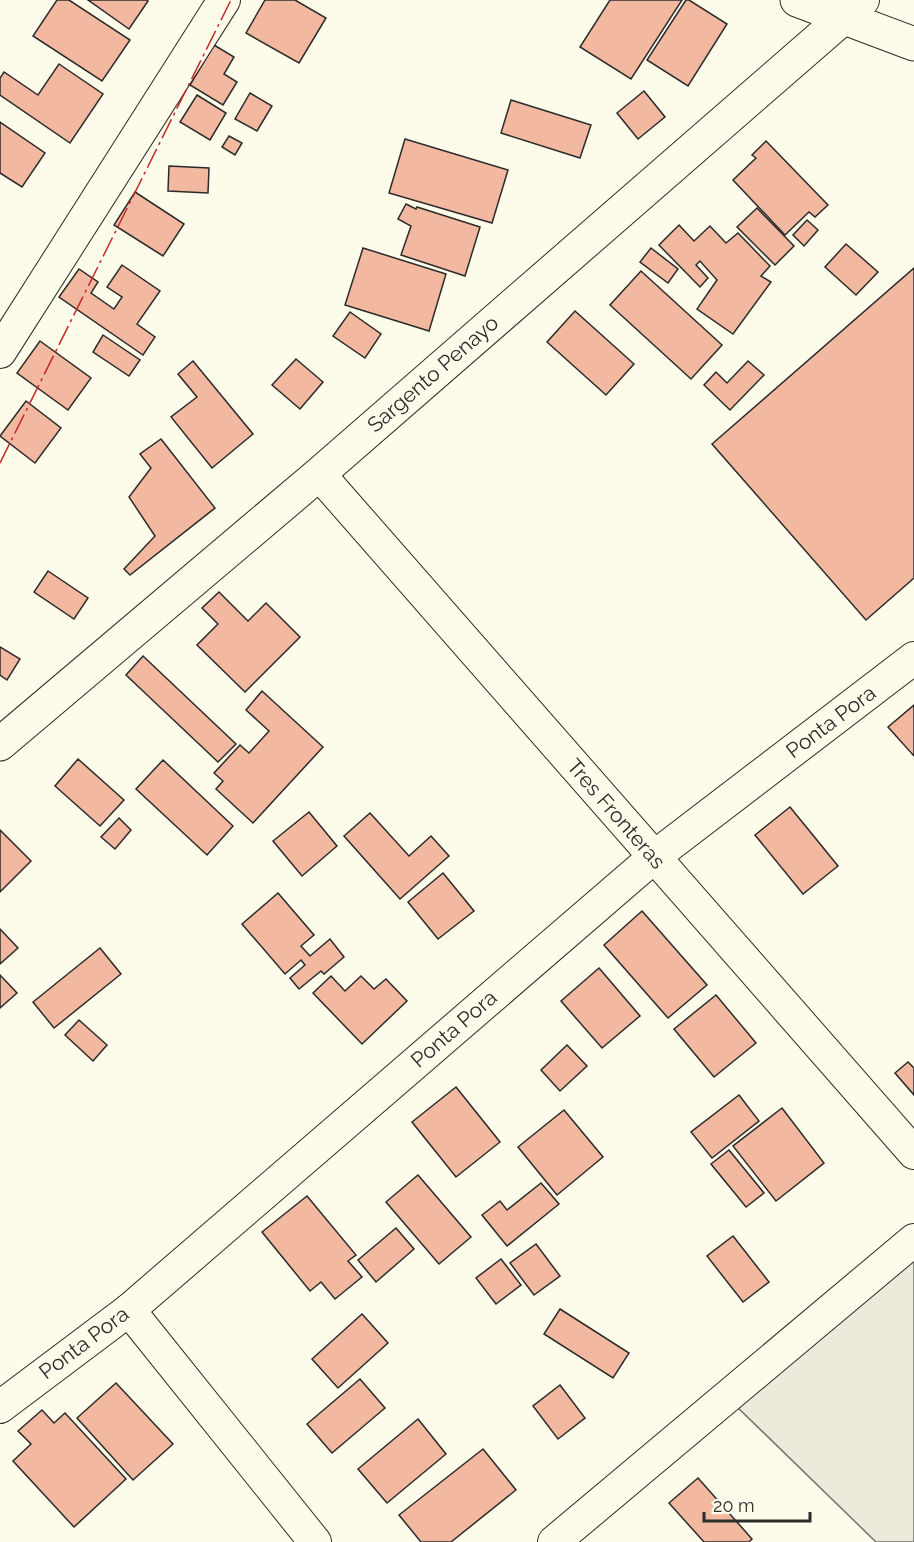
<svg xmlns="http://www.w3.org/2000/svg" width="914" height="1542" viewBox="0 0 914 1542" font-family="Raleway,sans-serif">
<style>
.green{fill:#ecebdb;stroke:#74746e;stroke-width:1.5}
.building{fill:#f2b8a0;stroke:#2b2b2b;stroke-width:1.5}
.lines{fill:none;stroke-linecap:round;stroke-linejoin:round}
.minor-casing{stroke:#2b2b2b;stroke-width:34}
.tertiary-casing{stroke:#2b2b2b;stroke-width:35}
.minor{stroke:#fdfbea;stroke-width:32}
.tertiary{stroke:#fdfbea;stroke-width:33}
.power{stroke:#c62828;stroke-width:1.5;stroke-dasharray:21 4.5 3 4.5;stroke-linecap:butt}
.labels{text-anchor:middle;stroke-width:4.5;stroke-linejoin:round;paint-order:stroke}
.street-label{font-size:21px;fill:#2b2b2b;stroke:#fdfbea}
</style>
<rect width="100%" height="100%" fill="#fdfbea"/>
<!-- green -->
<path class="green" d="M914,1255V1542H876L731,1401Z"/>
<!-- building -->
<g class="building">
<path d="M57,0H69L130,40L102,81L33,36Z"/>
<path d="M88,0H147L148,1L129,29Z"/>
<path d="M265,0H295L326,18L299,63L246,33Z"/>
<path d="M610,0H682L631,79L580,47Z"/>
<path d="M686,0H689L727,24L688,86L647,60Z"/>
<path d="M214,45L234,57L224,74L237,82L223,105L190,85Z"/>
<path d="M59,64L103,94L70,143L0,95V78L4,72L38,95Z"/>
<path d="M644,91L665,117L638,139L617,113Z"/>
<path d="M250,93L272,106L257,131L235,119Z"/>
<path d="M197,95L226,113L210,140L180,122Z"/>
<path d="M511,100L591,125L580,158L501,133Z"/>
<path d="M0,122L45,153L22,187L0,173Z"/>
<path d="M229,136L242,143L235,155L222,147Z"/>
<path d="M405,139L508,170L492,223L389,193Z"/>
<path d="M766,141L828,205L815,217L809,212L785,235L733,180L756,158L752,155Z"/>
<path d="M169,166L209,168L208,193L168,191Z"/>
<path d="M135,192L184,224L163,256L114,225Z"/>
<path d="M406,204L416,209L417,207L480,227L465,276L401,255L411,226L398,219Z"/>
<path d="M757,208L794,246L775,265L737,227Z"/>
<path d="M807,220L818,230L804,246L793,235Z"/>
<path d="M679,225L694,241L710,226L726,243L738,233L770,266L761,276L771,282L733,334L697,309L717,280L700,261L696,265L708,278L700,287L659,245Z"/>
<path d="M846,244L878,272L856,295L825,267Z"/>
<path d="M363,248L446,274L429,331L345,305Z"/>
<path d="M651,248L678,269L668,283L640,262Z"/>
<path d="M122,265L160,291L137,324L155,337L143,355L59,297L79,269L98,282L91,293L114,309L122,297L107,287Z"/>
<path d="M914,268V578L866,620L712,444Z"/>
<path d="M641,271L722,345L691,379L610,305Z"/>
<path d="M575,311L634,364L606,395L547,342Z"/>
<path d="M350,312L381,334L365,358L333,336Z"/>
<path d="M103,335L140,360L129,376L93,352Z"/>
<path d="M40,341L91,378L68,410L17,373Z"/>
<path d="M296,359L323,382L300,409L272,385Z"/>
<path d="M193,361L253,434L212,468L171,417L197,397L178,374Z"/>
<path d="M748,361L764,375L730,410L704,385L716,372L727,383Z"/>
<path d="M26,401L61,428L35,463L0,436Z"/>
<path d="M161,439L215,508L130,575L124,569L155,536L129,497L151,468L140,454Z"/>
<path d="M48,571L88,598L74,619L34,592Z"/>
<path d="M219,592L248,621L266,603L300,637L245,692L197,645L218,624L202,608Z"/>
<path d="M0,647L20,659L7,680L0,675Z"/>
<path d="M143,656L236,744L218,762L126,675Z"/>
<path d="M262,691L323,747L253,823L216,789L223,781L214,773L240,745L249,753L269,731L246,710Z"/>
<path d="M914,705V756L888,727Z"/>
<path d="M78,759L124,800L100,826L55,786Z"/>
<path d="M163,760L233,826L207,855L136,789Z"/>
<path d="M790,807L838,866L803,894L755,835Z"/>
<path d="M309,812L337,846L302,876L273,841Z"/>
<path d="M370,813L409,856L431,836L449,856L400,899L344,836Z"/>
<path d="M119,818L131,830L115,849L101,837Z"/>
<path d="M0,830L31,861L0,892Z"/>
<path d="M443,873L474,911L438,939L408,902Z"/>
<path d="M278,893L314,935L301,946L310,956L330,939L344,957L324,974L321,971L299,989L290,978L305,965L301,960L285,974L242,924Z"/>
<path d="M642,911L707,985L668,1018L604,945Z"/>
<path d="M0,929L18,948L0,964Z"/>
<path d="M100,948L121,974L54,1028L33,1002Z"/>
<path d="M599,968L640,1016L602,1048L561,1001Z"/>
<path d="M0,975L17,993L0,1008Z"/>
<path d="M331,976L345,991L361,976L374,989L386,979L407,1001L362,1044L313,993Z"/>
<path d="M716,995L756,1043L714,1077L674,1029Z"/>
<path d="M79,1020L107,1045L93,1061L65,1035Z"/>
<path d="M567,1045L587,1066L560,1091L541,1070Z"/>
<path d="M908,1062L914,1068V1095L895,1073Z"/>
<path d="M456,1087L500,1142L456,1177L412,1122Z"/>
<path d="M739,1095L759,1121L712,1158L691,1132Z"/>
<path d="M782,1108L824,1163L776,1201L733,1146Z"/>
<path d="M564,1110L603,1157L557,1195L518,1147Z"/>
<path d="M729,1150L764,1193L746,1207L711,1164Z"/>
<path d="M418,1175L471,1237L439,1264L386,1202Z"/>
<path d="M541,1183L559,1204L507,1246L482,1215L500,1201L507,1210Z"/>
<path d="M307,1196L356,1255L348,1261L362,1277L335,1299L321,1282L310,1291L262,1232Z"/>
<path d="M396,1228L414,1249L376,1282L358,1260Z"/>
<path d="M733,1236L769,1282L743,1302L707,1256Z"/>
<path d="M536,1244L560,1276L534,1295L510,1263Z"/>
<path d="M501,1259L521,1285L496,1304L476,1278Z"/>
<path d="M560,1309L629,1353L613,1378L544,1334Z"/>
<path d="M362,1314L388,1343L338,1388L312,1359Z"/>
<path d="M360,1379L385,1408L332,1453L307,1424Z"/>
<path d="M116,1383L173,1444L133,1480L77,1418Z"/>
<path d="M560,1385L585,1418L558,1439L533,1406Z"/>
<path d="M42,1410L54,1423L65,1413L126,1479L74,1527L13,1461L31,1444L18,1431Z"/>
<path d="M418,1419L446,1454L387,1503L358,1469Z"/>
<path d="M483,1449L516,1490L451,1542H421L399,1515Z"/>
<path d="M698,1478L752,1539L749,1542H704L669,1503Z"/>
</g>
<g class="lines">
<defs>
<g id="minor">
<path d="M844,17L863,0"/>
<path d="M0,352L224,0"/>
<path d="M319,474L914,1153"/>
<path d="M129,1310L315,1542"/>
<path d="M0,1407L129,1310L654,857L914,658"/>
<path d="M554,1542L914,1240"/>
</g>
<g id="tertiary">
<path d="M797,0L914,44"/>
<path d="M0,744L319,474L844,17"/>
</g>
</defs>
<!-- minor casing -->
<use href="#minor" class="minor-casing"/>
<!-- tertiary casing -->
<use href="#tertiary" class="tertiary-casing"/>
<!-- minor -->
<use href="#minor" class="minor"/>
<!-- tertiary -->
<use href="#tertiary" class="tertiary"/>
<!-- power -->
<path class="power" d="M0,463L231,0"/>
</g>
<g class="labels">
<!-- street labels -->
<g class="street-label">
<text transform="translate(433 374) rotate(-41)" y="7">Sargento Penayo</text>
<text transform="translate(831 722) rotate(-37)" y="7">Ponta Pora</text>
<text transform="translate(616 814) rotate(49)" y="7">Tres Fronteras</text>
<text transform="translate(454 1029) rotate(-41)" y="7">Ponta Pora</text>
<text transform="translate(84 1343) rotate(-37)" y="7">Ponta Pora</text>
</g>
</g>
<!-- scale -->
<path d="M704 1512v9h106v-9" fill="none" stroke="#2b2b2b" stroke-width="3"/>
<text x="713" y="1512" font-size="18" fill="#2b2b2b" stroke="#fdfbea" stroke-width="4.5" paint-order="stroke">20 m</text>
</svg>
